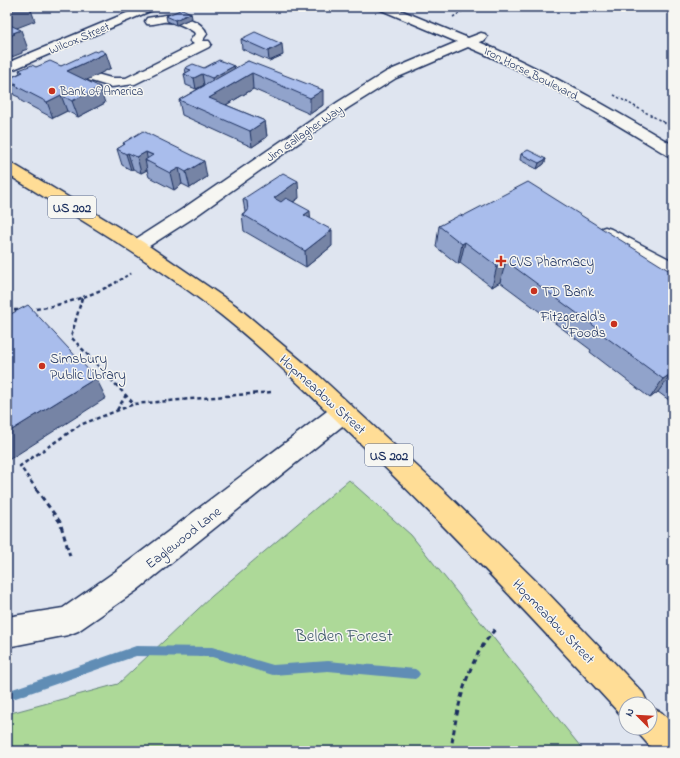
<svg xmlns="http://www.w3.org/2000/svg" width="680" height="758" viewBox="0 0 680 758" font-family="'Indie Flower',sans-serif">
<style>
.green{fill:#add998;stroke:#64847b}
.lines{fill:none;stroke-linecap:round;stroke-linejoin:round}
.stream{fill:#618db5;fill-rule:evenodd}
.minor-casing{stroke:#1b2f5e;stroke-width:3}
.highway-casing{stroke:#1b2f5e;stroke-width:3}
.path-far3{stroke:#1b2f5e;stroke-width:1.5;stroke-dasharray:2.5 2;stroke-linecap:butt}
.path-far2{stroke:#1b2f5e;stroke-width:2;stroke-dasharray:3 2.5;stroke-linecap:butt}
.path-far1{stroke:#1b2f5e;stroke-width:2.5;stroke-dasharray:4 3;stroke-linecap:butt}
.path{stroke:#1b2f5e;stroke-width:3;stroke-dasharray:5 4;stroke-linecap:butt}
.minor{fill:#f6f6f2;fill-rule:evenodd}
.highway{fill:#ffdd96;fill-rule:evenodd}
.wall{fill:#91a3cb;stroke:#1b2f5e}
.shaded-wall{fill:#7684a5;stroke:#1b2f5e}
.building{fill:#a9bdec;stroke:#1b2f5e}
.poi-dot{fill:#c8321e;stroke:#f6f6f2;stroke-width:1.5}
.labels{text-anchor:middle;stroke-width:3;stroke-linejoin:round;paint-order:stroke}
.far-street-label{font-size:12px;fill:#1b2f5e;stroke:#f6f6f2}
.far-poi-label{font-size:12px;fill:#1b2f5e;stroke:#f6f6f2;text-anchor:start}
.shield{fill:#f6f6f2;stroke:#5d6b8a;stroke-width:1}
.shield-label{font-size:13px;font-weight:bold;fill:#1b2f5e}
.poi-label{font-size:14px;fill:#1b2f5e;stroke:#f6f6f2;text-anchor:start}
.street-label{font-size:14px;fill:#1b2f5e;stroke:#f6f6f2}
.near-park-label{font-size:17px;fill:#405a6c;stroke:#f6f6f2}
</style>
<rect width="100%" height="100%" fill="#dfe5f0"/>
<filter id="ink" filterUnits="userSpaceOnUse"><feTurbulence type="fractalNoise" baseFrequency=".025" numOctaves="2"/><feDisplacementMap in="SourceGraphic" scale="8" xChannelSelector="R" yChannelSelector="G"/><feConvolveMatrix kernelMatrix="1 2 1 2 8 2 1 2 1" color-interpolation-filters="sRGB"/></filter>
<g filter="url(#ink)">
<!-- green -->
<path class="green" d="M349,480L411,535L584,751H7V714L118,684L212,596Z"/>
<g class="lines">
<!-- stream -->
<path class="stream" d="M136,646L212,647L273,665L328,661L415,669L418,671L420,674L418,677L415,679L328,671L273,675L212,657L136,656L7,701V691Z"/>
<defs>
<g id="minor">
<path d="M141,7H157L155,9L7,72V63Z"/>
<path d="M377,7H393L468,38L481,33L485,34L487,37L485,40L479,42C546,70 610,108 673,145V157L667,155C603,116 538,76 468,47L396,78L348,108L193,218L143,250L137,252L131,250L128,246L131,242L181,210L338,102L386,72L457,42L379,9Z"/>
<path d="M166,15C179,14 203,20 207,34L202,41H209L211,44L209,47L135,84L111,87L88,80L86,77L88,74L93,73L111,78H126L194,44L190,41L195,34L194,32C184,26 175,21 163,22C157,23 152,25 147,24L145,21L147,18Z"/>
<path d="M605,227L611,229L673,261V275L666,274L599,237L596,233L599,229Z"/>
<path d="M343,403L351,405L354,412L351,419L136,591L78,631L68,635L7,647V617L63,608L116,571L335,405Z"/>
</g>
<g id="highway">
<path d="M7,162L13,164L143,242L235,305L316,373L446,493L544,589L643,693L648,704H626V717L621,715C535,621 449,529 358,441C313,398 269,353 221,315C154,262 79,219 7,174Z"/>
<path d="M650,707L661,712L673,724V751H654L639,734L636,728H650Z"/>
</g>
</defs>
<!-- minor casing -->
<use href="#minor" class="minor-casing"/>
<!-- highway casing -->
<use href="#highway" class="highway-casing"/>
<!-- path-far3 -->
<g class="path-far3">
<path d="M453,17L469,7"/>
<path d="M614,95L665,123"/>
</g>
<!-- path-far2 -->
<g class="path-far2">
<path d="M663,122L673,128"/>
<path d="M115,283L131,273"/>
</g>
<!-- path-far1 -->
<g class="path-far1">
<path d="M82,298L71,337L134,404L272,392"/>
<path d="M7,310H20"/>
<path d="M29,310C60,306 89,297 117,282"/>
<path d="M117,410L126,395"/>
<path d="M37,490L20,466L80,425L134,404"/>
</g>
<!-- path -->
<g class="path">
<path d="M36,489L60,522L70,556"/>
<path d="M451,751C455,718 463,679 480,650C485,642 491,634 497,627"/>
</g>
<!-- minor -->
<use href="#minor" class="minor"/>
<!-- highway -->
<use href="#highway" class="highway"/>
</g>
<!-- wall -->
<g class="wall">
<path d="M166,16L192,18L176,25L167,21Z"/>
<path d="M241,39L283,55L269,61L242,49Z"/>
<path d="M248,61L323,105L310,114L253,89L226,105L265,121L267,137L252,147L182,115L179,100L205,85H204L196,89L186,85L184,74L186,73L185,68H204L234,66L235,69Z"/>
<path d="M61,66L111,68L86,80L105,103L78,117L67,111L53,118L21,101L19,97L14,95L8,79L20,73L19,70L36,67Z"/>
<path d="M123,143L207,177L190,188L182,184L174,190L149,177L147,170L141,173L133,169L131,170L122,165L117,149L124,145Z"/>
<path d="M521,154L546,159L544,164L537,169L520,160Z"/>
<path d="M299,198L293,202L311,219L332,246L306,267L244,231L242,214L245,212L243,199Z"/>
<path d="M463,216L673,273V403L658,392L650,398L590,352L591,350L500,282L492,287L460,263L458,264L436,247L439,226Z"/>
</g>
<!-- shaded-wall -->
<g class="shaded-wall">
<path d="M17,7H30L35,21L9,31L13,33L21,30L28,49L22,51V53L7,59V11Z"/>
<path d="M191,13L192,18L176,25L175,20Z"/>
<path d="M282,44L283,55L269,61L268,51Z"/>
<path d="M106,53L111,68L73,87L67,71Z"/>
<path d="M234,66L236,77L214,89L212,78Z"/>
<path d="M252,73L253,89L212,113L209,98Z"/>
<path d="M202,74L204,85L196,89L194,78Z"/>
<path d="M100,87L105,103L78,117L72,101Z"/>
<path d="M323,90V105L310,114V98Z"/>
<path d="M61,95L67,111L53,118L47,102Z"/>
<path d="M265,121L267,137L252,147L250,131Z"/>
<path d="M146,152L148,162L145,160L147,170L141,173L137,157Z"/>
<path d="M128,153L133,169L131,170L126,154Z"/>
<path d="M546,159L544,164L537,169L539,163Z"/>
<path d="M204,161L207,177L190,188L186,172Z"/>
<path d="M179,168L182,184L174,190L170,173Z"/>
<path d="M298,181L299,198L275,214L274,198Z"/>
<path d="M310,211L311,227L304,215Z"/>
<path d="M332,230V246L306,267L305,251Z"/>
<path d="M465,242L460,263L458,264L462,244Z"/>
<path d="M506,261L500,282L492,287L497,266Z"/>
<path d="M672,373L658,392L650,398L663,379Z"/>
<path d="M96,378L106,398L7,461V433Z"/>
</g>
<!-- building -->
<g class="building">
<path d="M7,7H17L7,11Z"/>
<path d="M182,9L191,13L175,20L166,16Z"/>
<path d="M10,25L21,30L13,33L15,34L7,37V26Z"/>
<path d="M255,32L282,44L268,51L241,39Z"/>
<path d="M101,50L106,53L67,71L100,87L72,101L61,95L47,102L14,85L17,84L8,79L23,72L19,70L32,65L36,67L50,61L61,66L94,51L97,52Z"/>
<path d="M219,60L234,66L212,78L202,74L194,78L184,74L191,70L185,68L193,64L204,68Z"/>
<path d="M248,61L323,90L310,98L252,73L209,98L265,121L250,131L179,100Z"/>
<path d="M143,131L204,161L186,172L179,168L170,173L145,160L153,155L146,152L137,157L128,153L126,154L117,149L125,144L123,143Z"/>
<path d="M528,150L546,159L539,163L521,154Z"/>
<path d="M283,173L298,181L274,198L281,202L286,198L310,211L304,215L332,230L305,251L242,214L248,211L247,201L243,199Z"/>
<path d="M528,182L673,273V374L672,373L663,379L599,332L601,331L506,261L497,266L465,242L462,244L439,226L460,215L463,216Z"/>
<path d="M28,305L96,378L7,433V313L9,315Z"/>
</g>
</g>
<!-- markers -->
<g class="poi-dot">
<circle cx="52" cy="91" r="4"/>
<path d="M499 255h4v4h4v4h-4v4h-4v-4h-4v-4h4z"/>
<circle cx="534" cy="291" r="4"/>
<circle cx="614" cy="324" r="4"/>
<circle cx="42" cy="366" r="4"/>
</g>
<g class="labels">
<!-- far-street labels -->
<g class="far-street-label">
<text transform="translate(79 38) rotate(-23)" y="4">Wilcox Street</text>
<text transform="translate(531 73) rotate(27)" y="4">Iron Horse Boulevard</text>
<text transform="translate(304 133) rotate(-35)" y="4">Jim Gallagher Way</text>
</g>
<!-- far-poi labels -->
<g class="far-poi-label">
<text x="60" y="95">Bank of America</text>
</g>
<!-- shield labels -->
<g class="shield">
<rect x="48" y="196" width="48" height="22" rx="3"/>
<rect x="365" y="444" width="48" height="22" rx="3"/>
</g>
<g class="shield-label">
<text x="72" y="212">US 202</text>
<text x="389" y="460">US 202</text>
</g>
<!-- poi labels -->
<g class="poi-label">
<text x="509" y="266">CVS Pharmacy</text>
<text x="542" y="296">TD Bank</text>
<text x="606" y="321" text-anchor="end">Fitzgerald's<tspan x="606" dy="16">Foods</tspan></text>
<text x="50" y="363">Simsbury<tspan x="50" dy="16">Public Library</tspan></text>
</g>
<!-- street labels -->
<g class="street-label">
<text transform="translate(323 394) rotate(42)" y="5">Hopmeadow Street</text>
<text transform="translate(183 537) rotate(-38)" y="5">Eaglewood Lane</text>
<text transform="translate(554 621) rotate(46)" y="5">Hopmeadow Street</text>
</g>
<!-- near-park labels -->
<g class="near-park-label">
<text x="344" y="641">Belden Forest</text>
</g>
</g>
<!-- margin -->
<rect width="680" height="758" fill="none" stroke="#f6f6f2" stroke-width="24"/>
<rect x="12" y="12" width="656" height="734" fill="none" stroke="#1b2f5e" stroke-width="1.5" filter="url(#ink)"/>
<!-- north arrow -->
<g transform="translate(638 716) rotate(294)"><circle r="19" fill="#f6f6f2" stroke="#9ea6b7"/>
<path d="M0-3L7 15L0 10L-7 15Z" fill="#c8321e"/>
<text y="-6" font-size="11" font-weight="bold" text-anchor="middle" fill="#1b2f5e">N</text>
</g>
</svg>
